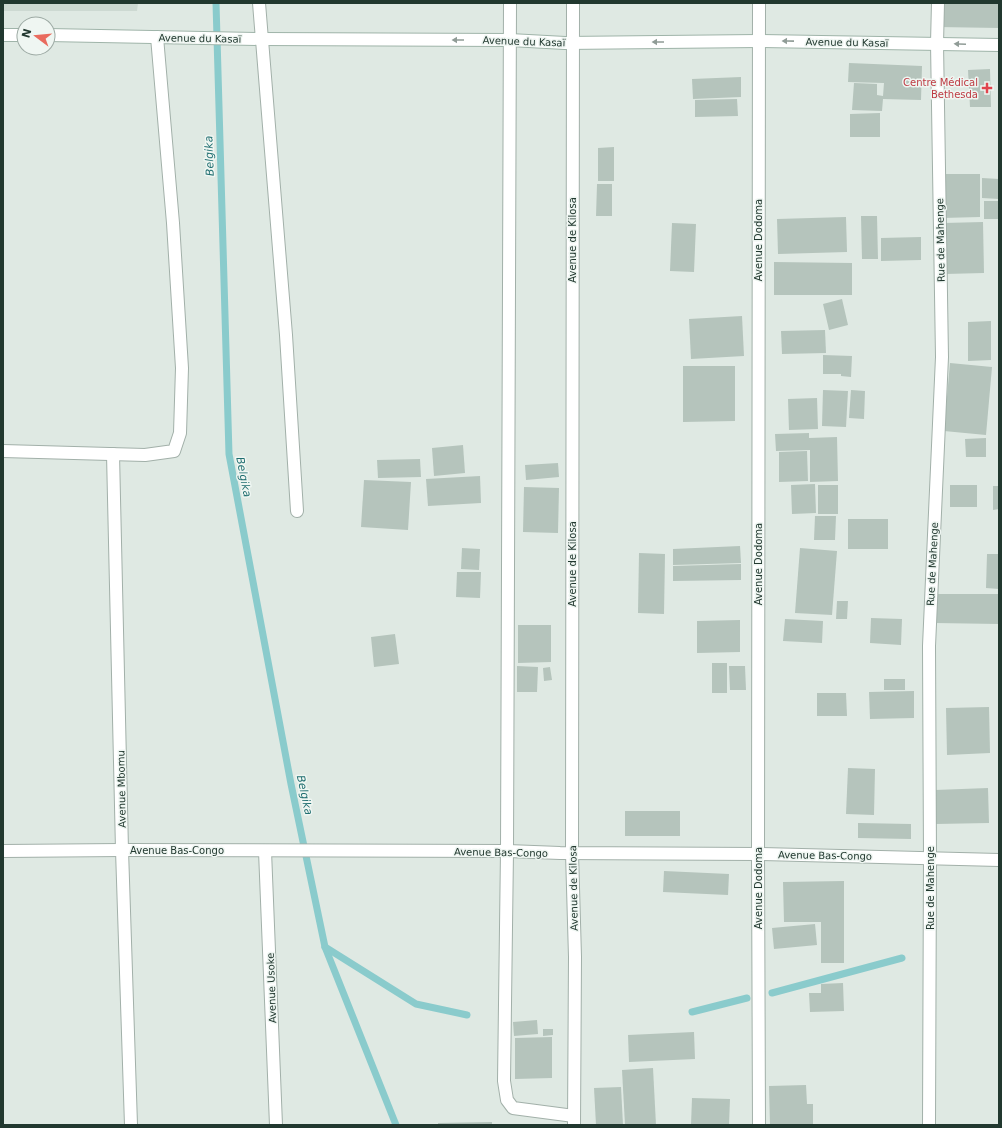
<svg xmlns="http://www.w3.org/2000/svg" width="1002" height="1128" viewBox="0 0 1002 1128" font-family="'DejaVu Sans',sans-serif">
<style>
.built{fill:#cdd9d2}
.lines{fill:none;stroke-linecap:round;stroke-linejoin:round}
.stream{stroke:#8acbcc;stroke-width:7}
.building{fill:#b5c4bc}
.street-casing{stroke:#a2b0a9;stroke-width:14}
.secondary-casing{stroke:#9fb4a9;stroke-width:14}
.street{stroke:#fff;stroke-width:12}
.secondary{stroke:#fff;stroke-width:12}
.oneway{fill:#909c97}
.health-dot{fill:#e0444e;stroke:#eff6f2;stroke-width:1.5}
.labels{text-anchor:middle;stroke-width:3;stroke-linejoin:round;paint-order:stroke}
.street-label{font-size:10px;fill:#21382f;stroke:#eff6f2}
.health-label{font-size:10px;fill:#be3a42;stroke:#eff6f2;text-anchor:end}
.water-label{font-size:11px;font-style:italic;fill:#206e70;stroke:#eff6f2}
</style>
<rect width="100%" height="100%" fill="#dfe9e3"/>
<!-- built -->
<path class="built" d="M3,3H138L137,11H3Z"/>
<g class="lines">
<!-- stream -->
<g class="stream">
<path d="M216,3L229,454L291,784L325,947L396,1125"/>
<path d="M325,947L416,1004L467,1015"/>
<path d="M772,993L902,958"/>
<path d="M692,1012L747,998"/>
</g>
</g>
<!-- building -->
<g class="building">
<path d="M939,3H999V28L938,27Z"/>
<path d="M849,63L922,66L921,100L883,99L882,111L852,110L854,83L877,84V95L883,96L884,83L848,82Z"/>
<path d="M990,69L991,107H970L968,70Z"/>
<path d="M741,77V97L693,99L692,79Z"/>
<path d="M737,99L738,116L695,117V100Z"/>
<path d="M880,113V137H850V114Z"/>
<path d="M614,147V181H598V148Z"/>
<path d="M942,174H980V217L942,218Z"/>
<path d="M982,178L999,179V199L982,198Z"/>
<path d="M597,184H612V216H596Z"/>
<rect x="984" y="201" width="15" height="18"/>
<path d="M861,216H877L878,259H862Z"/>
<path d="M846,217L847,252L778,254L777,219Z"/>
<path d="M983,222L984,273L945,274L944,223Z"/>
<path d="M672,223L696,224L694,272L670,271Z"/>
<path d="M921,237V260L881,261V238Z"/>
<path d="M774,262L852,263V295H774Z"/>
<path d="M842,299L848,325L829,330L823,304Z"/>
<path d="M742,316L744,356L691,359L689,319Z"/>
<path d="M991,321V360L968,361V322Z"/>
<path d="M825,330L826,353L782,354L781,331Z"/>
<path d="M823,355L852,356L851,377L841,376V374H823Z"/>
<path d="M950,363L992,367L986,435L944,431Z"/>
<path d="M683,366H735V421L683,422Z"/>
<path d="M823,390L848,391L846,427L822,426Z"/>
<path d="M851,390L865,391L864,419L849,418Z"/>
<path d="M817,398L818,429L789,430L788,399Z"/>
<path d="M809,433V438L837,437L838,481L810,482V450L776,451L775,434Z"/>
<path d="M986,438V457H966L965,439Z"/>
<path d="M463,445L465,473L434,476L432,448Z"/>
<path d="M807,451L808,481L779,482V452Z"/>
<path d="M420,459L421,477L378,478L377,460Z"/>
<path d="M558,463L559,477L526,480L525,465Z"/>
<path d="M480,476L481,503L428,506L426,479Z"/>
<path d="M364,480L411,482L408,530L361,527Z"/>
<path d="M815,484L816,513L792,514L791,485Z"/>
<rect x="818" y="485" width="20" height="29"/>
<rect x="950" y="485" width="27" height="22"/>
<path d="M993,486H999V509L993,510Z"/>
<path d="M524,487L559,488L558,533L523,532Z"/>
<path d="M815,516H836L835,540H814Z"/>
<rect x="848" y="519" width="40" height="30"/>
<path d="M740,546L741,563L673,565V549Z"/>
<path d="M462,548L480,549L479,570L461,569Z"/>
<path d="M800,548L837,551L832,615L795,613Z"/>
<path d="M639,553L665,554L664,614L638,613Z"/>
<path d="M987,554H999V589L986,588Z"/>
<path d="M741,564V580L673,581V566Z"/>
<path d="M457,572H481L480,598L456,597Z"/>
<path d="M935,594H999V624L935,623Z"/>
<path d="M837,601H848L847,619H836Z"/>
<path d="M871,618L902,619L901,645L870,643Z"/>
<path d="M785,619L823,621L822,643L783,641Z"/>
<path d="M740,620V652L697,653V621Z"/>
<path d="M518,625H551V662L518,663Z"/>
<path d="M395,634L399,664L374,667L371,637Z"/>
<rect x="712" y="663" width="15" height="30"/>
<path d="M517,666L538,667L537,692H517Z"/>
<path d="M729,666H745L746,690H730Z"/>
<path d="M550,667L552,680L544,681L543,668Z"/>
<rect x="884" y="679" width="21" height="11"/>
<path d="M914,691V718L870,719L869,692Z"/>
<path d="M817,693H846L847,716H817Z"/>
<path d="M989,707L990,753L947,755L946,708Z"/>
<path d="M848,768L875,769L874,815L846,814Z"/>
<path d="M988,788L989,823L936,824L935,790Z"/>
<rect x="625" y="811" width="55" height="25"/>
<path d="M858,823L911,824V839L858,838Z"/>
<path d="M664,871L729,874L728,895L663,892Z"/>
<path d="M844,881V963H821V922H784L783,882Z"/>
<path d="M815,924L817,945L774,949L772,928Z"/>
<path d="M843,983L844,1011L810,1012L809,993H821V984Z"/>
<path d="M537,1020L538,1034L514,1036L513,1022Z"/>
<path d="M543,1029H553V1035L543,1036Z"/>
<path d="M694,1032L695,1059L629,1062L628,1035Z"/>
<path d="M552,1037V1078L515,1079V1038Z"/>
<path d="M653,1068L656,1125H625L622,1070Z"/>
<path d="M806,1085L807,1104H813V1125H770L769,1086Z"/>
<path d="M621,1087L623,1125H596L594,1088Z"/>
<path d="M692,1098L730,1099L729,1125H691Z"/>
<path d="M492,1122V1125H438V1123Z"/>
</g>
<g class="lines">
<defs>
<g id="street">
<path d="M259,3L286,335L297,511"/>
<path d="M510,3L507,851L504,1081L507,1100L513,1108L574,1116"/>
<path d="M573,3L572,853L575,957L574,1125"/>
<path d="M759,3L758,854L759,1125"/>
<path d="M3,451L145,455L174,451L180,433L182,368L173,223L157,37"/>
<path d="M113,454L122,850L131,1125"/>
<path d="M3,851L122,850L507,851L560,853L758,854L999,860"/>
<path d="M265,851L276,1125"/>
<path d="M929,1125L930,857L929,646L942,357L937,43L938,3"/>
</g>
<g id="secondary">
<path d="M3,35H24"/>
<path d="M48,35L262,39L510,40L565,43L758,41L999,45"/>
</g>
</defs>
<!-- street casing -->
<use href="#street" class="street-casing"/>
<!-- secondary casing -->
<use href="#secondary" class="secondary-casing"/>
<!-- street -->
<use href="#street" class="street"/>
<!-- secondary -->
<use href="#secondary" class="secondary"/>
</g>
<!-- one-way arrows -->
<defs><path id="oneway-solid" d="M-6-.8H1V-3.2L6.5 0L1 3.2V.8H-6Z"/></defs>
<g class="oneway">
<use href="#oneway-solid" transform="translate(458 40) rotate(-180)"/>
<use href="#oneway-solid" transform="translate(788 41) rotate(-179)"/>
<use href="#oneway-solid" transform="translate(658 42) rotate(180)"/>
<use href="#oneway-solid" transform="translate(960 44) rotate(-178)"/>
</g>
<!-- markers -->
<path class="health-dot" d="M985 82h4v4h4v4h-4v4h-4v-4h-4v-4h4z"/>
<g class="labels">
<!-- street labels -->
<g class="street-label">
<text transform="translate(200 38) rotate(1)" y="4">Avenue du Kasaï</text>
<text transform="translate(524 41) rotate(2)" y="4">Avenue du Kasaï</text>
<text transform="translate(847 42) rotate(1)" y="4">Avenue du Kasaï</text>
<text transform="translate(572 240) rotate(-90)" y="4">Avenue de Kilosa</text>
<text transform="translate(758 240) rotate(-90)" y="4">Avenue Dodoma</text>
<text transform="translate(940 240) rotate(-91)" y="4">Rue de Mahenge</text>
<text transform="translate(572 564) rotate(-90)" y="4">Avenue de Kilosa</text>
<text transform="translate(758 564) rotate(-90)" y="4">Avenue Dodoma</text>
<text transform="translate(932 564) rotate(-87)" y="4">Rue de Mahenge</text>
<text transform="translate(121 789) rotate(-91)" y="4">Avenue Mbomu</text>
<text x="177" y="854">Avenue Bas-Congo</text>
<text transform="translate(501 852) rotate(1)" y="4">Avenue Bas-Congo</text>
<text transform="translate(825 855) rotate(1)" y="4">Avenue Bas-Congo</text>
<text transform="translate(573 888) rotate(-91)" y="4">Avenue de Kilosa</text>
<text transform="translate(758 888) rotate(-90)" y="4">Avenue Dodoma</text>
<text transform="translate(930 888) rotate(-90)" y="4">Rue de Mahenge</text>
<text transform="translate(271 988) rotate(-92)" y="4">Avenue Usoke</text>
</g>
<!-- health labels -->
<g class="health-label">
<text x="978" y="86">Centre Médical<tspan x="978" dy="12">Bethesda</tspan></text>
</g>
<!-- water labels -->
<g class="water-label">
<text transform="translate(209 156) rotate(-92)" y="4">Belgika</text>
<text transform="translate(244 477) rotate(79)" y="4">Belgika</text>
<text transform="translate(305 795) rotate(78)" y="4">Belgika</text>
</g>
</g>
<!-- border -->
<rect width="1002" height="1128" fill="none" stroke="#21382f" stroke-width="8"/>
<!-- north arrow -->
<g transform="translate(36 36) rotate(286)"><circle r="19" fill="#eff6f2" stroke="#9daaa4"/>
<path d="M0-3L7 15L0 10L-7 15Z" fill="#e96b5e"/>
<text y="-6" font-size="11" font-weight="bold" text-anchor="middle" fill="#21382f">N</text>
</g>
</svg>
